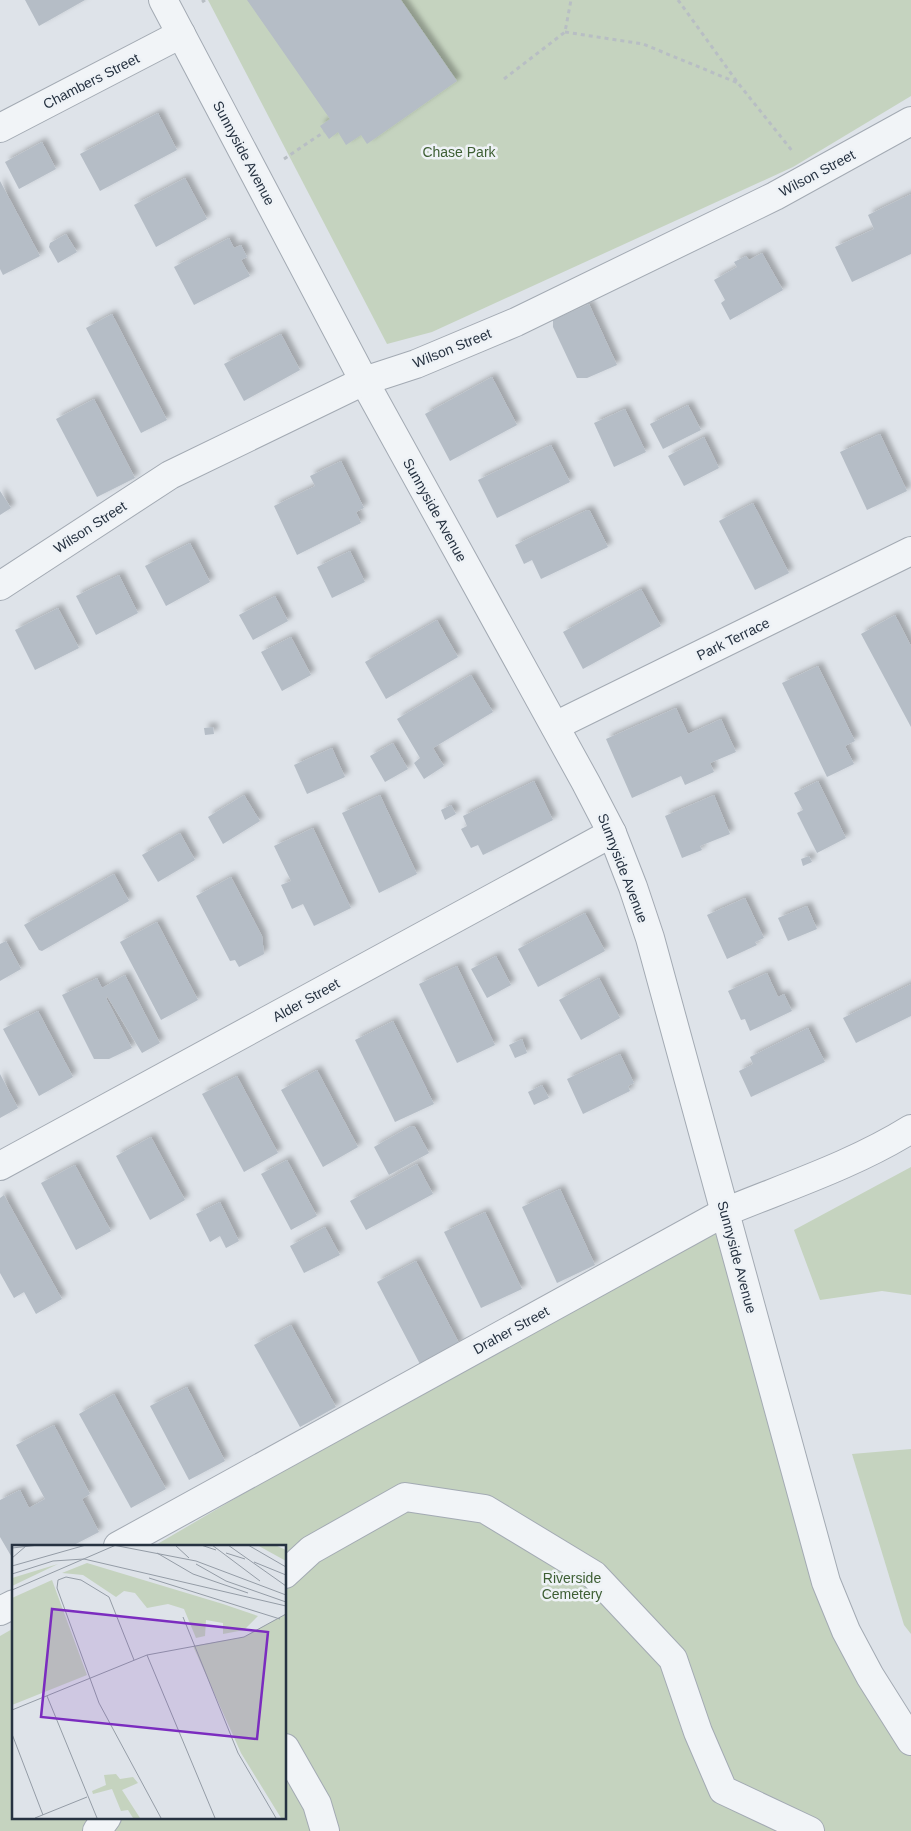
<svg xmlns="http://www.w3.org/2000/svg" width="911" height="1831" viewBox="0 0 911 1831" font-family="Helvetica,sans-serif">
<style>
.green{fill:#c5d3bf}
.building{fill:#b5bdc6;filter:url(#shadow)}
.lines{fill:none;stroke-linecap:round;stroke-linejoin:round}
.minor-casing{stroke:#a3aab3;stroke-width:30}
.path{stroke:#b8bec4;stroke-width:3;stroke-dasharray:4 4;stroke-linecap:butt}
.minor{stroke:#f1f4f7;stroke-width:28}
.labels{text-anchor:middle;stroke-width:5;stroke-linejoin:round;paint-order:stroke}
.street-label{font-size:14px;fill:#263241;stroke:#eef2f6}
.park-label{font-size:14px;fill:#3d5e33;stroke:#eef2f6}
.inset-road{fill:none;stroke:#949ca6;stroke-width:1}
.view{fill:#7b2cbf;fill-opacity:0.15;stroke:#7b2cbf;stroke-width:2.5}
.inset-edge{fill:none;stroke:#263241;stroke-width:2.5}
</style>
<defs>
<filter id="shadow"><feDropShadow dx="4.5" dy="-4.5" stdDeviation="2.5" flood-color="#0004"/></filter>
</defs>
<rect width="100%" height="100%" fill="#dee3e9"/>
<!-- green -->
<g class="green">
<path d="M208,0H911V96L793,167L432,332L387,344Z"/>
<path d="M911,1167V1295L882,1291L820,1300L794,1230Z"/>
<path d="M725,1212L846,1631L911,1740V1831H0V1636L14,1628V1817H285V1546H154Z"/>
<path d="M911,1449V1634L904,1625L852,1454Z"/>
</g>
<!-- building -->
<g class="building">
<path d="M25,0H85L39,26Z"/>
<path d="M247,0H401L457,81L367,144L361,135L346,145L338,132L329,139L320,126L330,119Z"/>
<path d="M158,113L177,150L100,191L80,154Z"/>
<path d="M42,142L56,169L19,189L5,162Z"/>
<path d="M185,178L207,219L156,247L134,205Z"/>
<path d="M0,181L40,256L3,275L0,269Z"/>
<path d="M911,194V254L852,282L835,247L874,229L868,215Z"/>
<path d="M66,234L77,252L58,263L49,247L50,243Z"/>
<path d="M229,238L234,248L241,245L247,257L241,260L250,276L194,305L174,267Z"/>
<path d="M762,253L783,290L730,320L721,303L725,300L714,280L737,267L734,262L746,256L749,260Z"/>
<path d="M589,304L617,365L587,378H577L553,327V320Z"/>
<path d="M112,314L167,420L141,433L86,328Z"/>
<path d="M281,334L300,370L244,401L224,364Z"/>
<path d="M492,377L517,425L450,461L425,414Z"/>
<path d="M94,399L135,478L97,497L56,419Z"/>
<path d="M688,405L701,430L663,449L650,424Z"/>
<path d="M625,409L646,452L614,467L594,423Z"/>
<path d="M880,434L907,491L867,510L840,452Z"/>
<path d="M704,437L719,468L684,486L668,456Z"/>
<path d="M551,445L570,482L497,518L478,480Z"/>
<path d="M341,461L364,508L356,512L361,523L297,555L274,506L315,486L310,476Z"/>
<path d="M0,491L11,508L0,515Z"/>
<path d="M753,503L789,573L755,590L719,521Z"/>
<path d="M587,510L590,511L608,547L541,579L532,560L524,564L515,545Z"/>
<path d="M190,543L210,582L166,606L145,566Z"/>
<path d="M350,551L365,582L332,598L317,567Z"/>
<path d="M119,575L138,613L96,635L76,596Z"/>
<path d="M641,589L661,626L583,669L563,632Z"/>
<path d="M275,596L288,621L253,640L239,615Z"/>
<path d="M58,608L79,648L35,670L15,630Z"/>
<path d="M895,615L911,646V727L861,634Z"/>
<path d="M437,620L458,657L386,699L365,662Z"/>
<path d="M291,637L311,675L282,691L261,652Z"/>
<path d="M818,666L855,741L845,746L854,764L827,777L782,683Z"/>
<path d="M471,675L493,712L433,748L444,766L424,779L414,763L420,758L397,719Z"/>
<path d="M676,708L688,734L721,719L736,752L710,763L714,772L685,785L681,776L632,798L606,739Z"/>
<path d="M213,727L214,734L205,735L204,728Z"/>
<path d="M393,743L408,769L385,782L370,756Z"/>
<path d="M332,748L345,777L307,794L294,765Z"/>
<path d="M534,781L553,820L483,855L478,845L471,848L461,829L467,826L463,816Z"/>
<path d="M818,781L846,838L817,853L797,813L803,810L794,793Z"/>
<path d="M244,795L260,821L223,844L208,817Z"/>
<path d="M380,795L417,874L379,893L342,813Z"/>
<path d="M714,795L730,834L700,846L702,850L682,858L665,816Z"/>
<path d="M451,805L456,814L445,820L441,810Z"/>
<path d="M313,828L351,908L314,926L303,904L292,909L281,885L291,881L274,846Z"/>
<path d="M180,833L195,860L158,882L142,855Z"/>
<path d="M809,856L812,862L803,866L801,859Z"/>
<path d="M114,874L129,901L42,951L39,950L24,925Z"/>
<path d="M231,877L262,936L264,954L239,967L235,960L230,961L196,896Z"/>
<path d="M745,898L764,938L755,942L757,945L727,959L707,915Z"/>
<path d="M807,906L817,929L788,941L778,918Z"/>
<path d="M585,913L605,951L538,987L518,949Z"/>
<path d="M157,922L198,1000L161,1020L120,942Z"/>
<path d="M6,941L21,969L0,981V944Z"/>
<path d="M496,956L511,985L487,998L471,969Z"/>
<path d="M457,966L495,1045L457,1063L419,984Z"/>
<path d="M767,973L778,997L784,994L792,1011L750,1031L745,1019L741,1020L728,991Z"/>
<path d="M125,975L160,1043L142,1053L107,996L106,998L132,1048L109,1059H94L62,995L97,978L102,988Z"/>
<path d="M599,978L620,1018L581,1040L559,1000Z"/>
<path d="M911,984V1016L856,1043L843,1018Z"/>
<path d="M38,1011L73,1077L39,1096L3,1029Z"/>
<path d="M393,1021L434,1104L395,1122L355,1040Z"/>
<path d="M808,1028L825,1062L751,1097L739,1071L753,1064L750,1057Z"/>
<path d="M522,1039L527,1053L515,1058L509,1045Z"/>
<path d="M620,1054L634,1083L628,1086L630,1091L583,1114L567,1079Z"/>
<path d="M317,1070L358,1147L323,1167L281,1090Z"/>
<path d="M0,1074L18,1108L0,1118Z"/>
<path d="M237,1076L278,1153L244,1172L202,1094Z"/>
<path d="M542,1085L549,1098L534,1105L528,1092Z"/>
<path d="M411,1126L415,1127L429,1153L389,1175L374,1147Z"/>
<path d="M151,1137L185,1200L150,1220L116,1156Z"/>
<path d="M287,1160L317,1216L291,1230L261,1174Z"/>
<path d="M417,1164L433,1194L366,1230L350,1201Z"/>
<path d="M75,1165L111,1231L76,1250L41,1183Z"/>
<path d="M560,1189L595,1265L557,1283L522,1207Z"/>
<path d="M4,1195L62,1299L36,1314L24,1292L14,1298L0,1273V1198Z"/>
<path d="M220,1202L239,1241L226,1248L220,1236L210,1242L196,1214Z"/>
<path d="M485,1212L522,1289L481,1308L444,1232Z"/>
<path d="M325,1227L340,1255L304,1273L290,1246Z"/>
<path d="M416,1261L460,1345L421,1366L377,1282Z"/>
<path d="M291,1325L336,1407L300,1427L254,1345Z"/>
<path d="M187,1387L225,1461L189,1480L150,1406Z"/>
<path d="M114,1394L166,1489L131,1508L79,1414Z"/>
<path d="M54,1425L90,1494L82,1499L99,1532L72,1546H14V1561L0,1537V1500L20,1490L29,1508L45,1499L16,1445Z"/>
</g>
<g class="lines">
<defs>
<g id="minor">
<path d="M163,0L364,381L586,783L612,833L633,887L650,938L826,1582L846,1631L870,1676L911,1741"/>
<path d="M0,128L181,34"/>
<path d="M0,586L170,475L364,381L416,364L516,322L775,196L911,121"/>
<path d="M555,726L911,551"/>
<path d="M0,1166L612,833"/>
<path d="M118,1546L725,1212C788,1186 853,1165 911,1129"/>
<path d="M285,1574L311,1550L405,1497L485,1509L594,1575L673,1659L698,1732L723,1790L810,1831"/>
<path d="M0,1611L14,1604"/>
<path d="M285,1748L317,1804L325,1831"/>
<path d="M97,1831L107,1817"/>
</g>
</defs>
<!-- minor casing -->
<use href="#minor" class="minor-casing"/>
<!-- path -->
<g class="path">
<path d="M678,0L738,83L793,152"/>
<path d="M202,2L205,0"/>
<path d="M565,32L643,44L738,83"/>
<path d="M504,79L565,32L571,0"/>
<path d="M284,159L324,132"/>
</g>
<!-- minor -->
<use href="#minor" class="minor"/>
</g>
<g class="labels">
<!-- street labels -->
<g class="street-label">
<text transform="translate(91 81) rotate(-27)" y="5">Chambers Street</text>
<text transform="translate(244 153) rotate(62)" y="5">Sunnyside Avenue</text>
<text transform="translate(817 173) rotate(-28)" y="5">Wilson Street</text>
<text transform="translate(452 348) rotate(-22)" y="5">Wilson Street</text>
<text transform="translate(435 510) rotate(61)" y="5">Sunnyside Avenue</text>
<text transform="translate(90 527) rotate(-33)" y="5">Wilson Street</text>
<text transform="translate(733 639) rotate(-26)" y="5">Park Terrace</text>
<text transform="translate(623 868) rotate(69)" y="5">Sunnyside Avenue</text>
<text transform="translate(306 1000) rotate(-29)" y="5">Alder Street</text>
<text transform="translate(737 1257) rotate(75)" y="5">Sunnyside Avenue</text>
<text transform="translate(511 1330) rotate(-29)" y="5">Draher Street</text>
</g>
<!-- park labels -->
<g class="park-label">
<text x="459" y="157">Chase Park</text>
<text x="572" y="1583">Riverside<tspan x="572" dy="16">Cemetery</tspan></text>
</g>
</g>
<!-- overview -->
<g transform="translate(12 1545)">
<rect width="274" height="274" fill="#dee3e9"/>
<path d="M245,0H263L274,5V16ZM75,18L211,59L246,71L232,85L211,89V78L194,75L193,91L184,93L172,64L156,59L135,63L123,48L112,46L104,52L71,30L50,28ZM46,19L0,41V33ZM40,35L75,130L0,160V53ZM274,69V273H269L229,208L181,101L232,92ZM104,229L108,234L121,232L126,238L110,245L128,273H121L116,265L109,266L100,244L81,249L80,246L94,240L92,230Z" fill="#c5d3bf"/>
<path class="inset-road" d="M101,0L184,16L274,50M163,0L177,13M189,0L204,5M200,0L248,36M216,0L274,41M236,0L274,22M0,3L27,0M145,8L181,29L236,48M214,8L233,14M0,13L14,1M242,17L274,30M184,19L214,36L274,57M0,21L74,0M0,29L41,16L72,14L274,61M137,33L268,74M0,45L104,0M171,72L226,208L264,273M135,110L203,273M122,115L97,52L69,35L54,32L46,35L45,43L87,158L149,273M35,151L85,273M0,165L135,110L232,92L274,69M0,189L31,270M23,273L75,252"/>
<path class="view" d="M40,64L256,87L245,194L29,172Z"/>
<rect width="274" height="274" class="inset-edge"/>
</g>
</svg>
